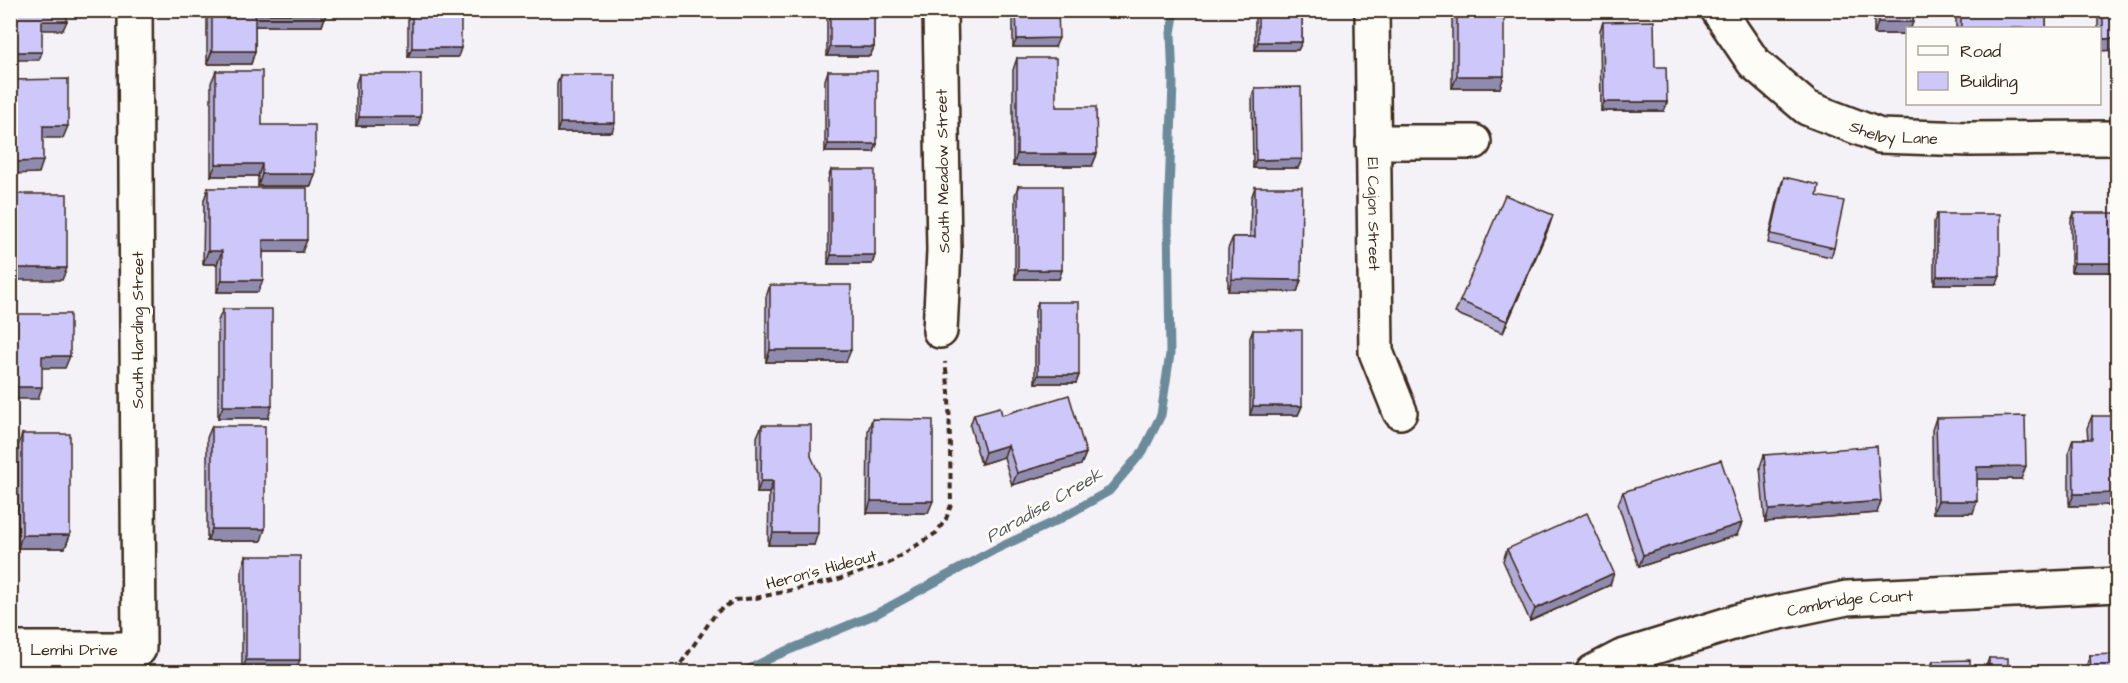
<svg xmlns="http://www.w3.org/2000/svg" width="2128" height="683" viewBox="0 0 2128 683" font-family="'Architects Daughter',sans-serif">
<style>
.lines{fill:none;stroke-linecap:round;stroke-linejoin:round}
.stream{stroke:#6c8b9a;stroke-width:9}
.minor-casing{stroke:#3b2a1e;stroke-width:38}
.path{stroke:#3b2a1e;stroke-width:4;stroke-dasharray:6 4.5;stroke-linecap:butt}
.minor{stroke:#fdfcf7;stroke-width:33}
.wall{fill:#b1abd6;stroke:#3b2a1e;stroke-width:1.5}
.shaded-wall{fill:#908bae;stroke:#3b2a1e;stroke-width:1.5}
.building{fill:#cec7f9;stroke:#3b2a1e;stroke-width:1.5}
.labels{text-anchor:middle;stroke-width:6;stroke-linejoin:round;paint-order:stroke}
.street-label{font-size:16px;fill:#3b2a1e;stroke:#fdfcf7}
.water-label{font-size:18px;font-style:italic;fill:#545a5c;stroke:#fdfcf7}
</style>
<rect width="100%" height="100%" fill="#f4f1f7"/>
<filter id="ink" filterUnits="userSpaceOnUse"><feTurbulence type="fractalNoise" baseFrequency=".0167" numOctaves="2"/><feDisplacementMap in="SourceGraphic" scale="12" xChannelSelector="R" yChannelSelector="G"/><feConvolveMatrix kernelMatrix="1 2 1 2 8 2 1 2 1" color-interpolation-filters="sRGB"/></filter>
<g filter="url(#ink)">
<g class="lines">
<!-- stream -->
<path class="stream" d="M743,672L777,655L876,614L994,550L1056,521L1109,491L1143,451L1161,415L1170,354L1168,219L1173,83L1171,33L1175,10"/>
<defs>
<g id="minor">
<path id="s1" d="M1372,10L1376,352L1400,412"/>
<path id="s2" d="M1718,10L1754,63L1807,108L1880,136L1969,139L2118,138"/>
<path d="M1373,142H1474"/>
<path d="M940,331L944,251L940,10"/>
<path id="s3" d="M10,649H139L135,10"/>
<path id="s4" d="M1593,672L1622,657L1742,620L1847,598L2118,585"/>
</g>
</defs>
<!-- minor casing -->
<use href="#minor" class="minor-casing"/>
<!-- path -->
<path class="path" d="M675,672L716,613L735,600L756,598L832,581L889,563L936,533L946,519L951,505L949,392L945,362"/>
<!-- minor -->
<use href="#minor" class="minor"/>
</g>
<!-- wall -->
<g class="wall">
<path d="M207,10H326V14L322,26H255V51L251,64H207Z"/>
<path d="M408,10H461L458,57H408Z"/>
<path d="M827,10H874V47L870,56H827Z"/>
<path d="M1013,10H1058L1055,47H1013Z"/>
<path d="M1255,10H1302V42L1298,50H1255Z"/>
<path d="M1452,10H1504L1500,88H1452Z"/>
<path d="M1813,10H1914L1908,28V34H1874V13L1813,12Z"/>
<rect x="1956" y="10" width="90" height="18"/>
<path d="M2098,10H2118L2100,51V28H2098Z"/>
<path d="M1603,22L1655,67L1667,102L1664,111H1601L1600,30Z"/>
<path d="M1017,58L1097,154L1092,166H1013V70Z"/>
<path d="M216,71L262,125L315,174L311,186H258V176H211V83Z"/>
<path d="M828,71L877,144L874,152H825V80Z"/>
<path d="M359,74L418,126H356V83Z"/>
<path d="M560,75L612,132H557V84Z"/>
<path d="M1255,88L1302,159L1298,168H1253L1252,97Z"/>
<path d="M831,170L875,255L872,264H828V179Z"/>
<path d="M1784,177L1834,248L1831,257L1768,243L1781,185Z"/>
<path d="M1018,186L1062,270L1059,279H1015V195Z"/>
<path d="M1255,187L1301,280L1297,292L1228,291V249L1233,237H1250L1251,199Z"/>
<path d="M208,188L302,252H263L258,292H217V264H203L204,200Z"/>
<path d="M2074,213L2118,272H2071V221Z"/>
<path d="M1937,214L1997,284H1934V222Z"/>
<path d="M1549,227L1503,333L1455,313L1460,301Z"/>
<path d="M770,285L846,362H766V297Z"/>
<path d="M1038,302L1079,375L1076,383H1035V311Z"/>
<path d="M223,309L268,418H218V321Z"/>
<path d="M1253,330L1302,406L1298,415H1250V338Z"/>
<path d="M974,414L1002,415L1086,453L1081,465L1012,485L1004,457L981,464L970,426Z"/>
<path d="M2092,416L2117,505L2069,506V451L2073,439H2088L2087,428Z"/>
<path d="M1936,418L2021,479H1977L1973,513H1933L1932,430Z"/>
<path d="M872,419L928,513H867L868,431Z"/>
<path d="M762,425L811,456L814,545H768L769,493H757V437Z"/>
<path d="M212,426L261,541H207V438Z"/>
<path d="M22,434L70,535L65,548H18V446Z"/>
<path d="M1764,455L1877,513L1765,522L1760,467Z"/>
<path d="M1623,492L1737,535L1639,567L1618,504Z"/>
<path d="M1507,549L1610,585L1530,621L1503,561Z"/>
<path d="M246,556L295,672H242V568Z"/>
<path d="M2090,655L2118,672H2086V667Z"/>
<path d="M1989,658L2008,667L2040,672H1929L1933,661L1970,670L1985,669Z"/>
</g>
<!-- shaded-wall -->
<g class="shaded-wall">
<path d="M1813,10H1875L1874,13L1813,12Z"/>
<path d="M255,14H326L322,26H251Z"/>
<path d="M42,21H67L63,30H39Z"/>
<path d="M1878,22H1913L1911,28H1908V34H1874Z"/>
<path d="M1059,38L1055,47H1013L1017,39Z"/>
<path d="M2118,38V50L2100,51L2103,39Z"/>
<path d="M1258,42H1302L1298,50H1255Z"/>
<path d="M830,47H874L870,56H827Z"/>
<path d="M412,48H461L458,57H408Z"/>
<path d="M212,51H255L251,64H207Z"/>
<path d="M10,52H42L39,60H10Z"/>
<path d="M1457,76H1504L1500,88H1452Z"/>
<path d="M1604,102H1667L1664,111H1601Z"/>
<path d="M359,117H421L418,126H356Z"/>
<path d="M560,123H615L612,132H557Z"/>
<path d="M43,126H68L63,138H38Z"/>
<path d="M828,144H877L874,152H825Z"/>
<path d="M1017,154H1097L1092,166H1013Z"/>
<path d="M1302,159L1298,168H1253L1256,160Z"/>
<path d="M43,161L39,173L10,174V162Z"/>
<path d="M216,164H262L258,176H211Z"/>
<path d="M262,174H315L311,186H258Z"/>
<path d="M1553,215L1549,227L1503,333L1507,321Z"/>
<path d="M263,240H307L302,252H259Z"/>
<path d="M208,251H222L217,264H203Z"/>
<path d="M831,255H875L872,264H828Z"/>
<path d="M2074,263H2118V272H2071Z"/>
<path d="M10,268H67L62,280H10Z"/>
<path d="M1018,270H1062L1059,279H1015Z"/>
<path d="M1937,276H2000L1997,284H1934Z"/>
<path d="M1232,279L1301,280L1297,292L1228,291Z"/>
<path d="M222,280H263L258,292H217Z"/>
<path d="M770,350H851L846,362H766Z"/>
<path d="M42,356H70L65,368H38Z"/>
<path d="M1038,375H1079L1076,383H1035Z"/>
<path d="M10,387H42L38,399H10Z"/>
<path d="M223,406H272L268,418H218Z"/>
<path d="M1253,406H1302L1298,415H1250Z"/>
<path d="M1008,445L1004,457L981,464L985,452Z"/>
<path d="M1086,453L1081,465L1012,485L1017,473Z"/>
<path d="M2026,466L2021,479H1972L1977,467Z"/>
<path d="M761,481H773L769,493H757Z"/>
<path d="M2118,493L2117,505L2069,506L2074,494Z"/>
<path d="M871,501H933L928,513H867Z"/>
<path d="M1881,501L1877,513L1765,522L1769,510Z"/>
<path d="M1938,501H1977L1973,513H1933Z"/>
<path d="M1742,523L1737,535L1639,567L1643,555Z"/>
<path d="M212,529H265L261,541H207Z"/>
<path d="M773,533H818L814,545H768Z"/>
<path d="M22,535H70L65,548H18Z"/>
<path d="M1614,573L1610,585L1530,621L1535,609Z"/>
<path d="M246,660H300L295,672H242Z"/>
</g>
<!-- building -->
<g class="building">
<path d="M10,10H67V21H42V52H10Z"/>
<path d="M212,10H326V14H255V51H212Z"/>
<rect x="412" y="10" width="49" height="38"/>
<rect x="830" y="10" width="44" height="37"/>
<path d="M1016,10H1058L1059,38L1017,39Z"/>
<rect x="1258" y="10" width="44" height="32"/>
<rect x="1457" y="10" width="47" height="66"/>
<path d="M1878,10H1914L1913,22H1878Z"/>
<rect x="1961" y="10" width="85" height="18"/>
<path d="M2103,10H2118V38L2103,39Z"/>
<path d="M1654,21L1655,67H1666L1667,102H1604L1603,22Z"/>
<path d="M1017,58H1056V107H1096L1097,154H1017Z"/>
<path d="M216,71H262V125H315V174H262V164H216Z"/>
<rect x="828" y="71" width="49" height="73"/>
<rect x="359" y="74" width="62" height="43"/>
<rect x="560" y="75" width="55" height="48"/>
<path d="M68,79V126H43V161L10,162V80Z"/>
<path d="M1301,87L1302,159L1256,160L1255,88Z"/>
<rect x="831" y="170" width="44" height="85"/>
<path d="M1784,177L1819,185L1817,196L1844,201L1834,248L1771,234Z"/>
<rect x="1018" y="186" width="44" height="84"/>
<path d="M1255,187H1302L1301,280L1232,279L1233,237H1255Z"/>
<path d="M208,188H307V240H263V280H222V251H208Z"/>
<rect x="10" y="194" width="57" height="74"/>
<path d="M1505,195L1553,215L1507,321L1460,301Z"/>
<rect x="2074" y="213" width="44" height="50"/>
<rect x="1937" y="214" width="63" height="62"/>
<rect x="770" y="285" width="81" height="65"/>
<rect x="1038" y="302" width="41" height="73"/>
<rect x="223" y="309" width="49" height="97"/>
<path d="M10,314H70V356H42V387H10Z"/>
<rect x="1253" y="330" width="49" height="76"/>
<path d="M1069,395L1086,453L1017,473L1008,445L985,452L974,414L1000,407L1002,415Z"/>
<path d="M2025,416L2026,466L1977,467V501H1938L1936,418Z"/>
<path d="M2092,416H2118V493L2074,494L2073,439H2092Z"/>
<path d="M872,419L933,420V501H871Z"/>
<path d="M762,425H811V456L819,474L818,533H773V481H761Z"/>
<rect x="212" y="426" width="53" height="103"/>
<rect x="22" y="434" width="48" height="101"/>
<path d="M1877,446L1881,501L1769,510L1764,455Z"/>
<path d="M1721,460L1742,523L1643,555L1623,492Z"/>
<path d="M1587,513L1614,573L1535,609L1507,549Z"/>
<rect x="246" y="556" width="54" height="104"/>
<path d="M2118,654V672H2091L2090,655Z"/>
<path d="M1989,658H2008V667H2039L2040,672H1933V661L1970,660V670L1989,669Z"/>
<path d="M1868,666L1869,672H1827Z"/>
</g>
</g>
<g class="labels">
<!-- street labels -->
<g class="street-label">
<text dy="6" stroke="none"><textPath href="#s2" startOffset="225">Shelby Lane</textPath></text>
<text transform="translate(942 171) rotate(-91)" y="6">South Meadow Street</text>
<text dy="6" stroke="none"><textPath href="#s1" startOffset="204">El Cajon Street</textPath></text>
<text transform="translate(137 330) rotate(-90)" y="6">South Harding Street</text>
<text transform="translate(821 569) rotate(-15)" y="6">Heron's Hideout</text>
<text dy="6" stroke="none"><textPath href="#s4" startOffset="268">Cambridge Court</textPath></text>
<text dy="6" stroke="none"><textPath href="#s3" startOffset="64">Lemhi Drive</textPath></text>
</g>
<!-- water labels -->
<g class="water-label">
<text transform="translate(1044 505) rotate(-30)" y="6">Paradise Creek</text>
</g>
</g>
<!-- margin -->
<rect width="2128" height="683" fill="none" stroke="#fdfcf7" stroke-width="36"/>
<rect x="18" y="18" width="2092" height="647" fill="none" stroke="#3b2a1e" stroke-width="2" filter="url(#ink)"/>
<!-- legend -->
<rect x="1906" y="27" width="195" height="78" fill="#fdfcf7" stroke="#afa8a0" stroke-width="1.5"/>
<rect x="1918" y="46" width="30" height="9" fill="#fdfcf7" stroke="#afa8a0" stroke-width="1.5"/>
<text x="1960" y="57" font-size="18" fill="#3b2a1e">Road</text>
<rect x="1918" y="72" width="30" height="18" fill="#cec7f9" stroke="#afa8a0" stroke-width="1.5"/>
<text x="1960" y="87" font-size="18" fill="#3b2a1e">Building</text>
</svg>
